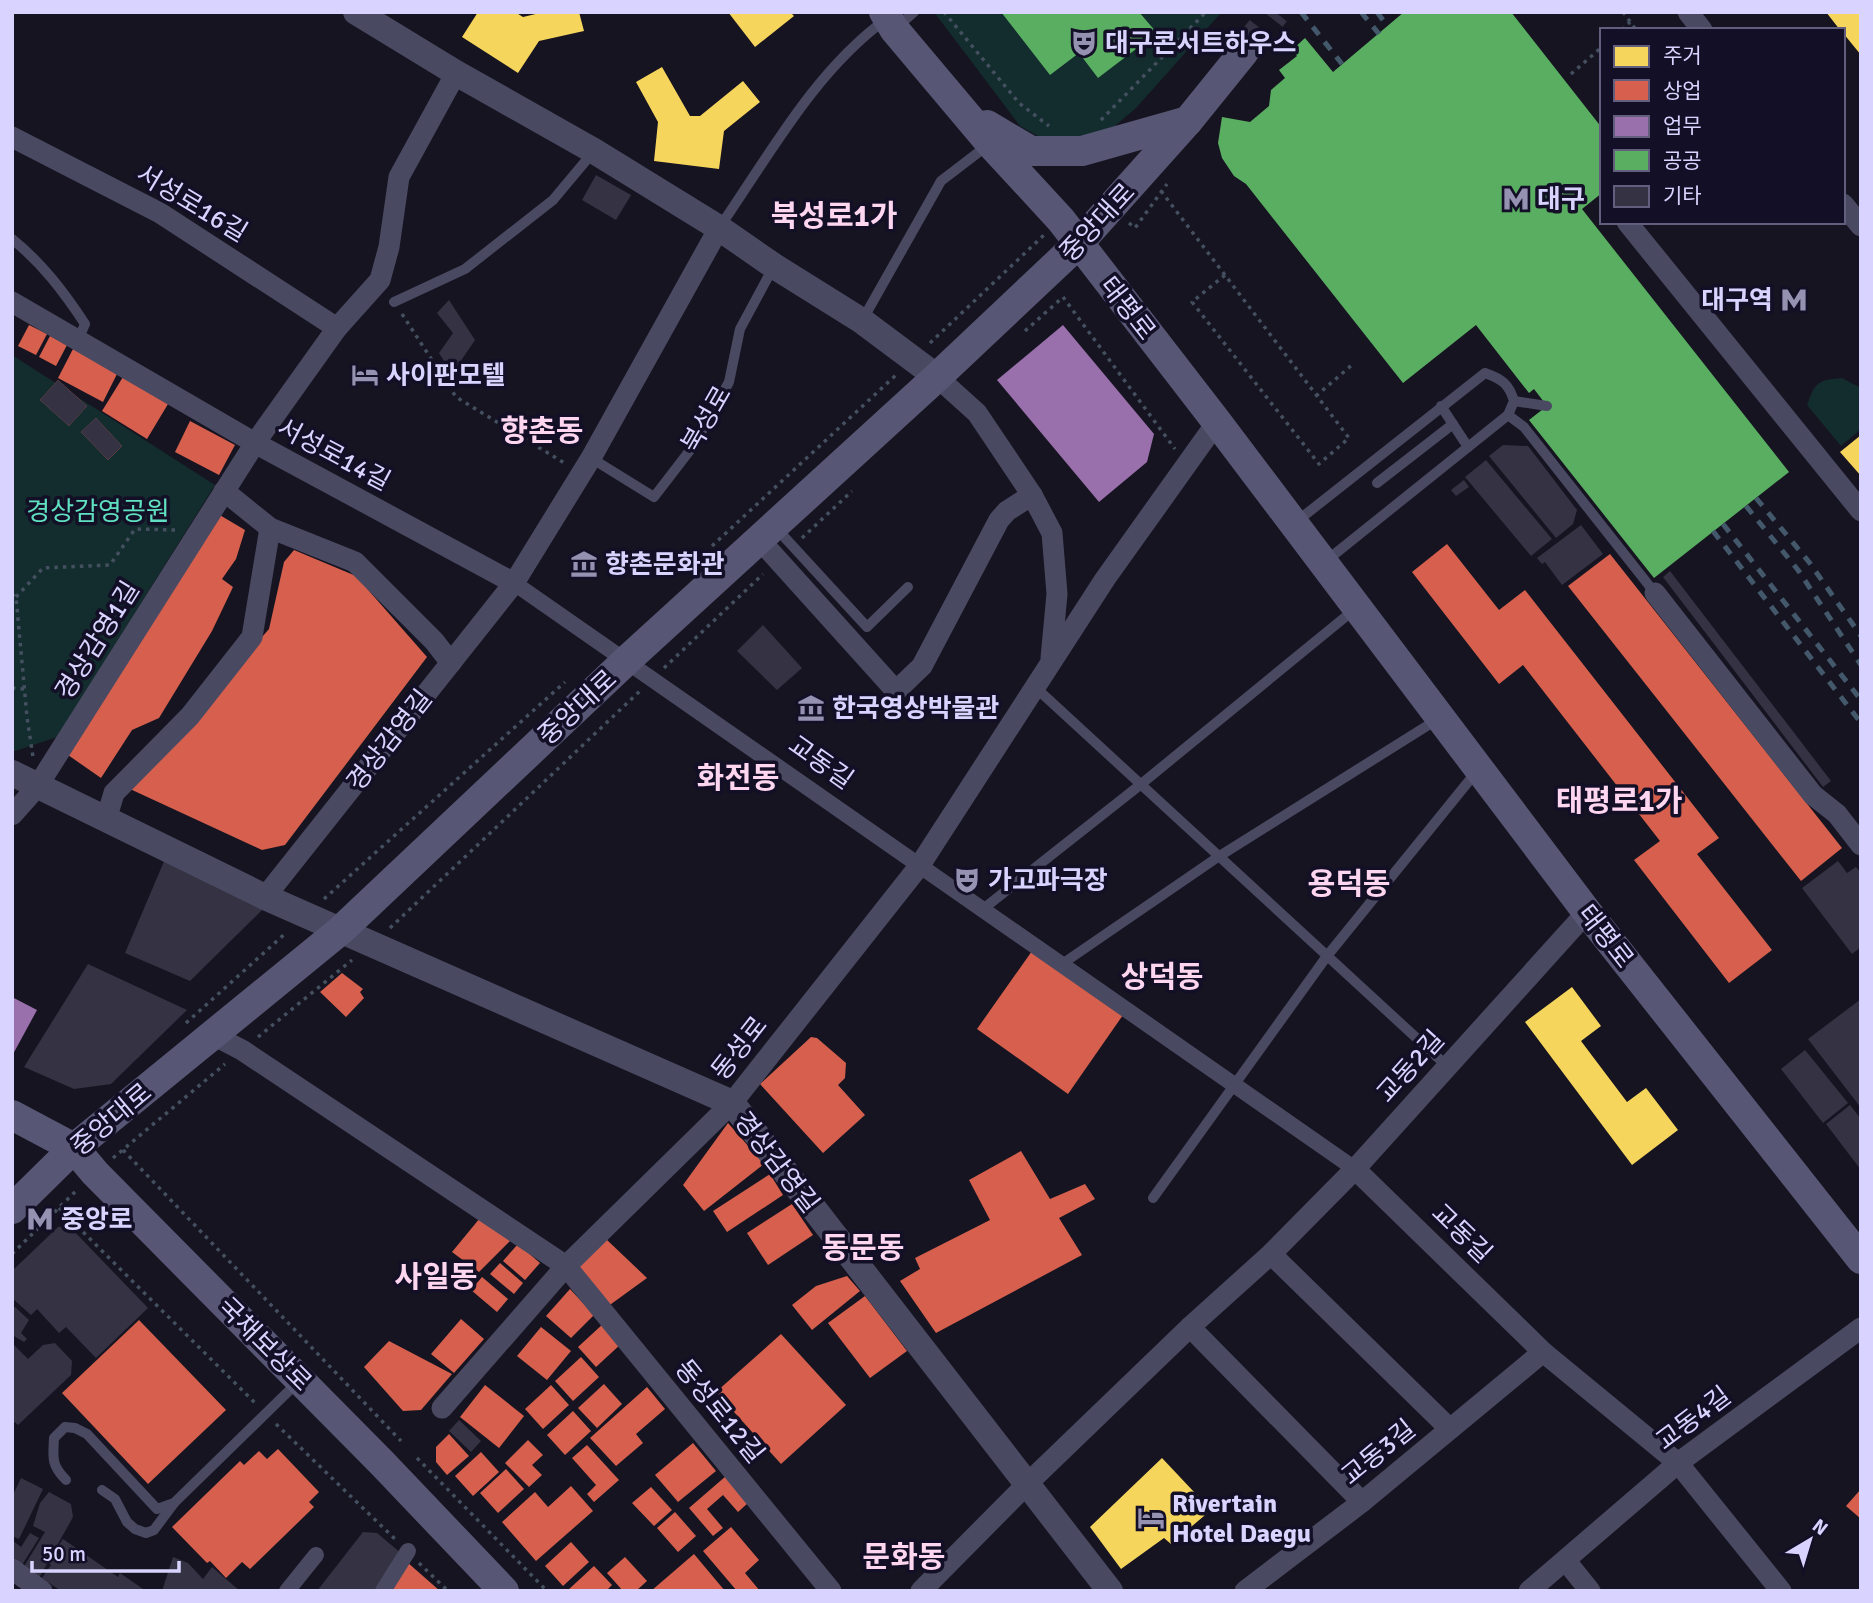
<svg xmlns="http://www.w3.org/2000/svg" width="1873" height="1603" viewBox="0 0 1873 1603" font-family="Signika,'Noto Sans KR',sans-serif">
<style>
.green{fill:#132c2d}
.homes{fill:#f6d55c}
.shops{fill:#d6604d}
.offices{fill:#9970ab}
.public{fill:#5aae61}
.building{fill:#343243}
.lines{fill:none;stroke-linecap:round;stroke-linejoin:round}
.secondary-tunnel{stroke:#333142;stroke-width:30;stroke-dasharray:30 15;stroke-linecap:butt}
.path{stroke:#44505f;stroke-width:3.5;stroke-dasharray:3.5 5;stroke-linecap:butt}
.service{stroke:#4a4962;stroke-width:10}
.pedestrian{stroke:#4a4962;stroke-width:16}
.minor{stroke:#4a4962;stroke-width:21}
.tertiary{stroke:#4a4962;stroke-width:26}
.secondary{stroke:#575674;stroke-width:30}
.rail{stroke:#43596b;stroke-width:5;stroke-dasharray:10 9;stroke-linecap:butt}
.labels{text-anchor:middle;stroke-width:7;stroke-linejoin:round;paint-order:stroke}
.poi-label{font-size:26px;font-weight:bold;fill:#d9d4ff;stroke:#130f26;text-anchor:start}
.street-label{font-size:26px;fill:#d9d4ff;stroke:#130f26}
.park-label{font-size:26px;fill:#5fe0c0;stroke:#130f26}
.quarter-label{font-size:30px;font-weight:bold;fill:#ffd6f0;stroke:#130f26}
</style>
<rect width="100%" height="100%" fill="#161421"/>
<!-- green -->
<g class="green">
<path d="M934,12H1219L1220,14L1136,108L1108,132L1054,145L1020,126Z"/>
<path d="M12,355L215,485L57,737L12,752Z"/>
<path d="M1842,378L1861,388V429L1841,446L1807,405C1815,382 1818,380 1842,378Z"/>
</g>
<!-- homes -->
<g class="homes">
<path d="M478,12H515L523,17L544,12H579L584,31L539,41L518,73L462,37Z"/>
<path d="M728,12H790L794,16L755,47Z"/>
<path d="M1826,12H1861V55L1843,33V30H1840Z"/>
<path d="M662,67L690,116H700L743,81L760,102L724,131L719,169L654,161L658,122L636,82Z"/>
<path d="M1861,435V476L1840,452Z"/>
<path d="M1572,987L1601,1026L1581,1041L1627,1102L1646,1088L1678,1130L1632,1165L1525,1022Z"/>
<path d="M1162,1458L1211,1510L1171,1544L1164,1538L1121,1569L1090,1527Z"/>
</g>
<!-- shops -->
<g class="shops">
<path d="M29,325L47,334L36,355L18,346Z"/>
<path d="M50,336L67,345L56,366L39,357Z"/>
<path d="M73,349L118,372L103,402L58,378Z"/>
<path d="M123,377L168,404L147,439L102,411Z"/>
<path d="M58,380L87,406L69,426L40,400Z"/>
<path d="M96,418L122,446L108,460L81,432Z"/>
<path d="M190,421L235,445L219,475L175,452Z"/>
<path d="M218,514L245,530L236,559L222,579L233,587L212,631L159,718L132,730L101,778L68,755Z"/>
<path d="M1447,544L1499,610L1525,590L1719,838L1697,854L1772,950L1729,983L1634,860L1660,841L1523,665L1499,684L1412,572Z"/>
<path d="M294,550L356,576L427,657L285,845L262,850L130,789L269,629L284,562Z"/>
<path d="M1610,554L1842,848L1801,881L1568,586Z"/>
<path d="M1032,951L1123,1015L1068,1094L977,1029Z"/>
<path d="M342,973L363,989L360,992L364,998L346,1017L320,992Z"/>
<path d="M811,1037L817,1038L846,1063L845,1078L838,1085L865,1115L823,1153L760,1084Z"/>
<path d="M728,1123L764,1164L704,1211L683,1185Z"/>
<path d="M1021,1151L1050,1199L1085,1184L1095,1199L1059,1218L1082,1255L936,1333L900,1281L920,1269L915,1258L990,1220L969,1180Z"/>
<path d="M770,1174L783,1195L727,1232L713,1211Z"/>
<path d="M792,1204L813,1235L768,1265L747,1233Z"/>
<path d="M480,1218L511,1240L479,1272L452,1252Z"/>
<path d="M606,1239L647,1278L607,1307L577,1265Z"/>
<path d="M518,1244L540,1263L525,1280L503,1261Z"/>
<path d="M500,1263L523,1283L514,1294L490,1274Z"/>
<path d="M847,1276L860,1291L812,1330L792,1305L816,1286Z"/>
<path d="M482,1277L508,1299L497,1312L471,1290Z"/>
<path d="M570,1289L594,1315L571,1338L546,1316Z"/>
<path d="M865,1296L907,1351L870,1378L828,1323Z"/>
<path d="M461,1319L484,1339L454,1373L431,1354Z"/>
<path d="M139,1320L226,1410L148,1484L62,1393Z"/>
<path d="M604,1323L622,1343L596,1367L578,1347Z"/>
<path d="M541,1327L571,1351L547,1380L517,1356Z"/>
<path d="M781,1334L846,1405L781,1464L716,1392Z"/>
<path d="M389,1341L452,1374L421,1410L403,1411L364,1367Z"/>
<path d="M581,1357L599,1377L573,1401L555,1381Z"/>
<path d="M604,1384L622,1404L597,1428L578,1408Z"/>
<path d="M485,1385L524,1416L499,1448L460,1417Z"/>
<path d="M551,1385L569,1405L543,1429L525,1409Z"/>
<path d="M647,1387L665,1409L636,1434L643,1443L616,1466L590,1438Z"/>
<path d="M573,1411L591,1431L565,1455L547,1435Z"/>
<path d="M449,1434L469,1456L447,1475L436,1462V1447Z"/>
<path d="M528,1440L543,1455L532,1465L542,1475L529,1487L505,1463Z"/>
<path d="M693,1443L716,1471L678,1502L655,1475Z"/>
<path d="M587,1445L619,1480L594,1502L587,1494L596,1485L572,1458Z"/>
<path d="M278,1449L319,1492L309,1502L314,1507L250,1569L242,1562L226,1578L210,1561L207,1563L172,1527L240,1461L244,1465L259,1451L267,1459Z"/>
<path d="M481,1452L499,1472L473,1496L455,1476Z"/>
<path d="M506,1469L524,1489L498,1513L480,1493Z"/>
<path d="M726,1476L748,1503L738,1512L723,1495L707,1509L723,1528L713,1536L689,1508Z"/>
<path d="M571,1486L593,1511L536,1561L502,1522L535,1492L548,1507Z"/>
<path d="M651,1487L672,1510L654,1526L632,1503Z"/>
<path d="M1861,1489V1519L1846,1506Z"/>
<path d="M675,1512L696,1536L678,1552L657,1528Z"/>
<path d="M731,1527L759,1560L745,1573L760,1591H737L703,1551Z"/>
<path d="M571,1542L589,1562L563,1586L545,1566Z"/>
<path d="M694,1554L725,1591H651Z"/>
<path d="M625,1557L647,1581L636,1591H623L607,1573Z"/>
<path d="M407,1562L440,1591H387Z"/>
<path d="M594,1566L612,1585L606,1591H567Z"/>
</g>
<!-- offices -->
<g class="offices">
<path d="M1063,325L1154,434L1147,462L1099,502L997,380Z"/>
<path d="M12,997L37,1010L12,1056Z"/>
</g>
<!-- public -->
<g class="public">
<path d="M1001,12H1139L1157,33L1098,78L1079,53L1050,75Z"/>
<path d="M1404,12H1511L1602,128V193L1582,209L1789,472L1654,578L1529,420L1547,406L1534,389L1529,393L1476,325L1403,383L1246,184L1234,176L1222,158L1218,143L1222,117L1250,122L1269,106L1271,90L1285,78L1279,70L1297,56L1292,50L1305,38L1333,72Z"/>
</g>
<!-- building -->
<g class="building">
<path d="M596,175L631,195L616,220L582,200Z"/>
<path d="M449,300L475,340L452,374L439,353L453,333L437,313Z"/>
<path d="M58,380L87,406L69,426L40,400Z"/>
<path d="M96,418L122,446L108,460L81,432Z"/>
<path d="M1503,445L1528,446L1577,510L1573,524L1556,538L1489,456Z"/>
<path d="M1486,460L1552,539L1531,556L1465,477Z"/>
<path d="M1464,480L1469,487L1456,496L1451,490Z"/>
<path d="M1581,525L1603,554L1562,585L1545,562L1542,564L1537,558Z"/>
<path d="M1670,571L1831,781L1823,787L1663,577Z"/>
<path d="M763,625L802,668L777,690L737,651Z"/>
<path d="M165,859L263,909L190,981L125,953Z"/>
<path d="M1838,861L1847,873L1856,867L1861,873V947L1852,954L1802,888Z"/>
<path d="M88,964L187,1010L111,1084L74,1089L24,1067Z"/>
<path d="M1861,999V1108L1808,1039Z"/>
<path d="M1805,1050L1848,1103L1823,1123L1781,1069Z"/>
<path d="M1850,1105L1861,1119V1170L1826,1124Z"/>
<path d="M69,1226L148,1308L96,1358L66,1327L59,1333L37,1309L31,1315L12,1298V1271L58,1227Z"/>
<path d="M15,1307L29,1320L21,1333L27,1339L24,1342L12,1335V1310Z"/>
<path d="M12,1343L28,1359L43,1345L55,1343L72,1361L71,1375L18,1425L12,1420Z"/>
<path d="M459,1420L481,1441L471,1452L449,1431Z"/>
<path d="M21,1478L43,1489L19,1539L12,1536V1497Z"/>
<path d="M49,1492L71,1504L73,1517L39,1578L23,1568L45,1532L33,1526L40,1503Z"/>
<path d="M363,1532L377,1533L402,1554L377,1591H317Z"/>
<path d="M30,1533L39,1538L22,1565L12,1557V1540L21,1547Z"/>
<path d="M63,1539L118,1577L120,1573L146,1591H61L42,1578L51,1565L49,1563L55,1556L53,1554Z"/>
<path d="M173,1557L188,1563L203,1579L212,1567L240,1591H162Z"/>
</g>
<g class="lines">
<!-- secondary-tunnel -->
<path class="secondary-tunnel" d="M1243,53L1275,12"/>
<!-- path -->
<g class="path">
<path d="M944,12L1019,103L1049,126"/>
<path d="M1623,12L1636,30"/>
<path d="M1622,30L1630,22"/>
<path d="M1571,74L1602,47"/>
<path d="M1101,120L1206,12"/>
<path d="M1161,191L1349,438L1319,464L1192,302L1225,275"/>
<path d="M1129,223L1135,228L1167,184"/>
<path d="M402,314L456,397L566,464"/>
<path d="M1025,331L1063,297L1175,449"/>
<path d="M930,343L1044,235"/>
<path d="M1316,396L1353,364"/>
<path d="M802,538L852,491"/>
<path d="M712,546L896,375"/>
<path d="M12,594L16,597L27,717L33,757"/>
<path d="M16,597L43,568L110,565L135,529L175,530"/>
<path d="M664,668L763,574"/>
<path d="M12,688L24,689"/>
<path d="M324,899L565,682"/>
<path d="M390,928L641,690"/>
<path d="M186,1023L287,932"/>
<path d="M258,1037L352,960"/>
<path d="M123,1150L401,1441"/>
<path d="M113,1158L225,1064"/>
<path d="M59,1208L256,1404"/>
<path d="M12,1254L78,1189"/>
<path d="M276,1424L396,1540"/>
<path d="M417,1458L547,1591"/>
<path d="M419,1563L448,1591"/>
</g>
<!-- service -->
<g class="service">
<path d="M897,27L914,12"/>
<path d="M719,228C769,156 814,72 885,20"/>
<path d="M12,239C42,263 64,292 85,324L78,340"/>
<path d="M394,302L465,269L553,200L594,151"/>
<path d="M863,319L941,181L988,145"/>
<path d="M1514,401L1547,406"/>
<path d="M1441,406L1468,447"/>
<path d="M1508,415L1524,427L1655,593"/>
<path d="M591,458L654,497L694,445L729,382L740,329L774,266"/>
<path d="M1377,483L1453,424"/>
<path d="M1296,522L1485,373C1502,379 1509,384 1514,401L1508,415L1326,561"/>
<path d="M776,528L867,627L908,587"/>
<path d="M1035,687L1448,1067"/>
<path d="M983,909L1140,785L1355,609"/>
<path d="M1062,964L1218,857L1438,719"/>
<path d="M1153,1198L1327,956L1477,771"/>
<path d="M66,1480C51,1465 53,1458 54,1438L65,1427L75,1428L87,1434L157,1509L174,1503"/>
<path d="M102,1490L115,1499L127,1522L135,1529L146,1533L154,1530L174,1503L298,1382"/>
</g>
<!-- pedestrian -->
<g class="pedestrian">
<path d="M514,583L1355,1169"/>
<path d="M287,1591L316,1555"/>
<path d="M383,1591L408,1551"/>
</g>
<!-- minor -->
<g class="minor">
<path d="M1688,12L1702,30"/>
<path d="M12,137L160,213L337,328"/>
<path d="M1843,204L1861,226"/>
<path d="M1627,222L1861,511"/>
<path d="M12,302L255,443L514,583"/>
<path d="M937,377L977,413L1032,495L1052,533L1057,594L1051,658"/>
<path d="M224,491L270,528L355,562L434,641L451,663"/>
<path d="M759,539L896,691L922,666L999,520L1007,511L1032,495"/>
<path d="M1655,593L1813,795L1837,814L1861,845"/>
<path d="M12,815L37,787L255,443L337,328L380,280L389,247L399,177L456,73"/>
<path d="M106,820L114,793L190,716L252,637L270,528"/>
<path d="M265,897L514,583L591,458L719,228"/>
<path d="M213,1035L242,1050L566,1266L831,1591"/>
<path d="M1355,1169L1543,1352L1678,1463L1781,1591"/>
<path d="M1271,1254L1450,1429"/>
<path d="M1190,1327L1362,1502"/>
<path d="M442,1408L566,1266L732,1103L920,865L1105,579L1217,422"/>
<path d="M1566,1561L1590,1591"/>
<path d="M12,1569L42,1591"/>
<path d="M921,1591L1026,1485L1190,1327L1271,1254L1355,1169L1587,912"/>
<path d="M1245,1591L1362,1502L1543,1352"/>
<path d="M1529,1591L1678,1463L1861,1328"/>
</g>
<!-- tertiary -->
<g class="tertiary">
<path d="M356,12L456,73L594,151L719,228L774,266L862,321L937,377"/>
<path d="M12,773L265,897L732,1103L1110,1591"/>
</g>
<!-- secondary -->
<g class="secondary">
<path d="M884,12L894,29L990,143L1061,220L1217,422L1587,912L1861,1259"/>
<path d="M987,125L1031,151H1082L1188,121"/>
<path d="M12,1115L74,1148L95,1173L382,1463L504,1591"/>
<path d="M12,1209L74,1148L341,930L626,661L937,377L1078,244L1188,121L1243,53"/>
</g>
<!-- rail -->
<g class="rail">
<path d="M1301,12L1342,64"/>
<path d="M1361,12L1379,34"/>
<path d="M1377,12L1388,27"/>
<path d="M1756,498L1809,562L1861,636"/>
<path d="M1746,506L1798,570L1861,665"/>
<path d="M1723,524L1861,700"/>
<path d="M1713,531L1861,723"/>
</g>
</g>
<!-- icons -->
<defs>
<symbol id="theatre-bare" viewBox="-9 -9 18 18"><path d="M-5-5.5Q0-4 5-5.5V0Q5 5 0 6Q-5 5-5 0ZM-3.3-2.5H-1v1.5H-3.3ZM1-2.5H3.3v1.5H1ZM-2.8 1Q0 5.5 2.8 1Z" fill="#9591b1" stroke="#130f26" stroke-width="2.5" paint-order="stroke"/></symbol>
<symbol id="metro-bare" viewBox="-9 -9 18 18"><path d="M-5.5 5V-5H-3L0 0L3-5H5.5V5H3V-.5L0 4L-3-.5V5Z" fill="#9591b1" stroke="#130f26" stroke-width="2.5" paint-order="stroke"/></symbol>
<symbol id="hotel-bare" viewBox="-9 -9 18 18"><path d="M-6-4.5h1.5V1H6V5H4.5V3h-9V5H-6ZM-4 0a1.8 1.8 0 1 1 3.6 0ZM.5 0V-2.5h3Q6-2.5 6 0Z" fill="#9591b1" stroke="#130f26" stroke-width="2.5" paint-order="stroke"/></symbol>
<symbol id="museum-bare" viewBox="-9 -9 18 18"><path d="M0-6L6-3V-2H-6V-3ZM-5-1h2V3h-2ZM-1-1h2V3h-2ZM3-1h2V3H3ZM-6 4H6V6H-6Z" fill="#9591b1" stroke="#130f26" stroke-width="2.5" paint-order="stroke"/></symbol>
</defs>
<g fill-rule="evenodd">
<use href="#theatre-bare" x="1065" y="24" width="38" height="38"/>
<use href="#metro-bare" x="1497" y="180" width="38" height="38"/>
<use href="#metro-bare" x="1775" y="281" width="38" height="38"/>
<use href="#hotel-bare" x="346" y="356" width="38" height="38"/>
<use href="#museum-bare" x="565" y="545" width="38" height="38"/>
<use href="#museum-bare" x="792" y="689" width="38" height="38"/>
<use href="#theatre-bare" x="948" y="861" width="38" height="38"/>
<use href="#metro-bare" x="21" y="1200" width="38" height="38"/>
<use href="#hotel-bare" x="1132" y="1499" width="38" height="38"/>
</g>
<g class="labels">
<!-- poi labels -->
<g class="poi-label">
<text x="1105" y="52">대구콘서트하우스</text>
<text x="1537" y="208">대구</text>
<text x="1773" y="309" text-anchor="end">대구역</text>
<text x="386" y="384">사이판모텔</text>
<text x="605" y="573">향촌문화관</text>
<text x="832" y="717">한국영상박물관</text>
<text x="988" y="889">가고파극장</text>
<text x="61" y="1228">중앙로</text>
<text x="1172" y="1512">Rivertain<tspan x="1172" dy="30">Hotel Daegu</tspan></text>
</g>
<!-- street labels -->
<g class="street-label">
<text transform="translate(192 203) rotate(31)" y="9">서성로16길</text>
<text transform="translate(1097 222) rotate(-47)" y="9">중앙대로</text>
<text transform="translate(1128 308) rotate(52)" y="9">태평로</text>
<text transform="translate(706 419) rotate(-60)" y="9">북성로</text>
<text transform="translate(334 454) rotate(28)" y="9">서성로14길</text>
<text transform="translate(97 640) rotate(-58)" y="9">경상감영1길</text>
<text transform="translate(577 707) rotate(-43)" y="9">중앙대로</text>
<text transform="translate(389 740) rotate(-52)" y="9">경상감영길</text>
<text transform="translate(821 762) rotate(35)" y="9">교동길</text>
<text transform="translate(1606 936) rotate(52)" y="9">태평로</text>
<text transform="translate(739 1048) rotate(-52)" y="9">동성로</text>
<text transform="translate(1410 1066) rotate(-48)" y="9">교동2길</text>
<text transform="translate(111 1119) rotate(-40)" y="9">중앙대로</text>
<text transform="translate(777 1162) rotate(52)" y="9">경상감영길</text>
<text transform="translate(1462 1233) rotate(44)" y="9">교동길</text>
<text transform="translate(265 1344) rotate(45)" y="9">국채보상로</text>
<text transform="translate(720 1411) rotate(51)" y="9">동성로12길</text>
<text transform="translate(1693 1418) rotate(-37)" y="9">교동4길</text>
<text transform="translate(1378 1452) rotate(-39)" y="9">교동3길</text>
</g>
<!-- park labels -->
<g class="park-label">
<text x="98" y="520">경상감영공원</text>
</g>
<!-- quarter labels -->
<g class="quarter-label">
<text x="834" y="226">북성로1가</text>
<text x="542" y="441">향촌동</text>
<text x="738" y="788">화전동</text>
<text x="1619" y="811">태평로1가</text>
<text x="1349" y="894">용덕동</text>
<text x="1162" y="987">상덕동</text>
<text x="863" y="1258">동문동</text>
<text x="436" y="1287">사일동</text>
<text x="904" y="1567">문화동</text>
</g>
</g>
<!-- border -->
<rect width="1873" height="1603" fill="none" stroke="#d9d4ff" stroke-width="28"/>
<!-- legend -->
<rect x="1600" y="28" width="245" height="196" fill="#130f26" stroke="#625e7d" stroke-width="2"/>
<rect x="1614" y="46" width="35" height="21" fill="#f6d55c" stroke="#625e7d" stroke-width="2"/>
<text x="1663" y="63" font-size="21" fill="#d9d4ff">주거</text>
<rect x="1614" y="80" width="35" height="21" fill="#d6604d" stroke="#625e7d" stroke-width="2"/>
<text x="1663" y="98" font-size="21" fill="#d9d4ff">상업</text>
<rect x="1614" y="116" width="35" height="21" fill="#9970ab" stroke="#625e7d" stroke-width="2"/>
<text x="1663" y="133" font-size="21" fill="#d9d4ff">업무</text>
<rect x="1614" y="150" width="35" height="21" fill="#5aae61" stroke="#625e7d" stroke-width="2"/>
<text x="1663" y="168" font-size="21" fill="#d9d4ff">공공</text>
<rect x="1614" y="186" width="35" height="21" fill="#343243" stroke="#625e7d" stroke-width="2"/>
<text x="1663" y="203" font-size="21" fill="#d9d4ff">기타</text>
<!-- north arrow -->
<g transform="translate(1810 1540) rotate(38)" stroke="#130f26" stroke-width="5" paint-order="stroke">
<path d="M0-5L12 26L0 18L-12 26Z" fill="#d9d4ff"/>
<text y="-10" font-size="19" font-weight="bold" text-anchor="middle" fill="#d9d4ff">N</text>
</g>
<!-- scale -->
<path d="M32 1561v10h147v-10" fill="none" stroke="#d9d4ff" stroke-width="3.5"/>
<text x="42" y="1561" font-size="21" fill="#d9d4ff" stroke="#130f26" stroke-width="5" paint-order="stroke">50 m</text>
</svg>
